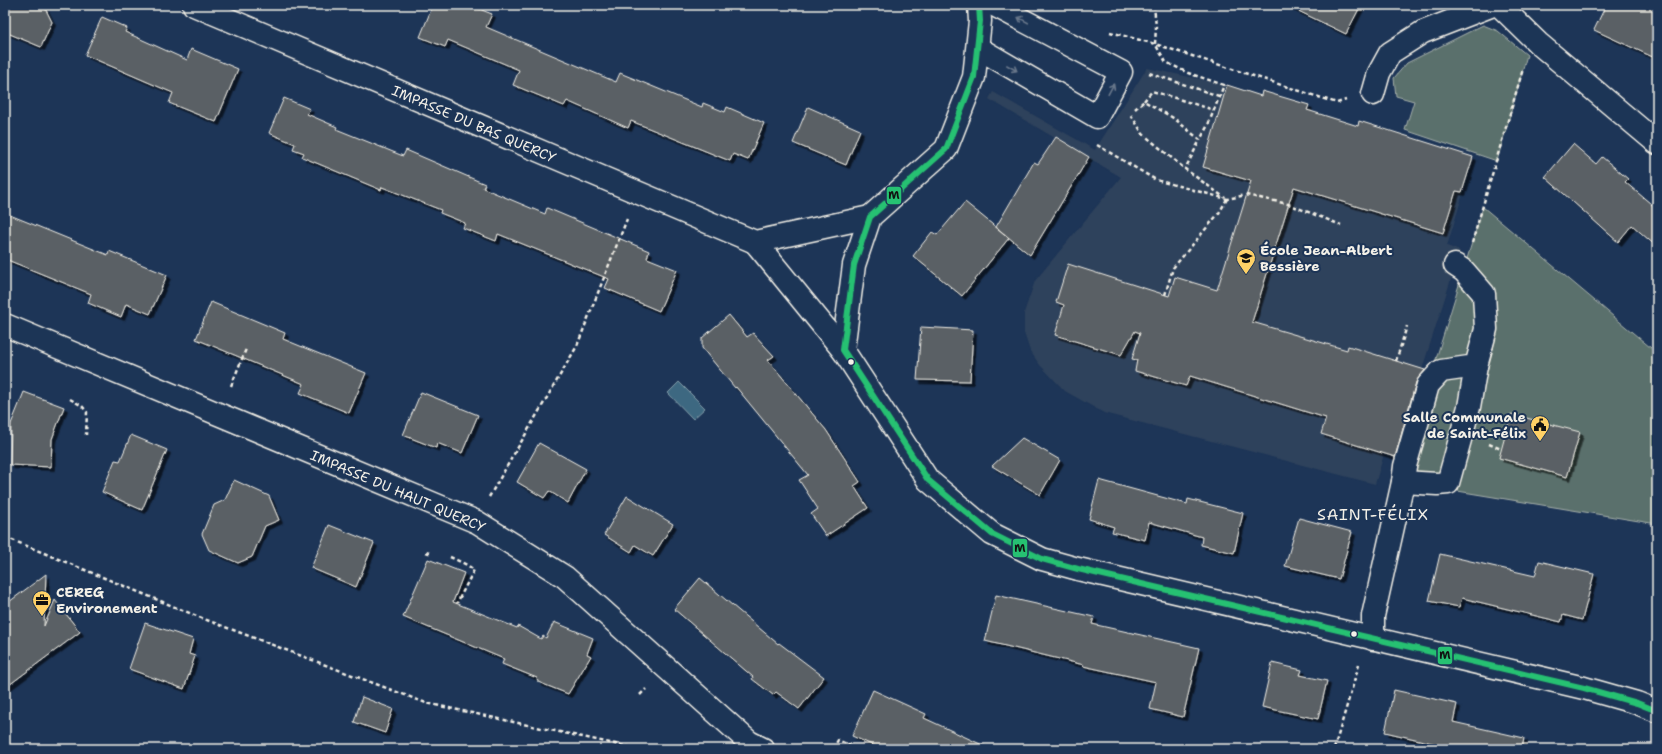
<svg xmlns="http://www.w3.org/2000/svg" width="1662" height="754" viewBox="0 0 1662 754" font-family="'Shantell Sans',sans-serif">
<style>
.built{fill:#2f425b}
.green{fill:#5a706c;stroke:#a7b0aa}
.water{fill:#3c6881;stroke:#869faa}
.building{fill:#5a6065;stroke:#f4f1e8;filter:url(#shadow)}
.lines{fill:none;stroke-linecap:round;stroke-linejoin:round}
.minor-casing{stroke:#f4f1e8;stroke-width:25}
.path{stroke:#f4f1e8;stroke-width:2.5;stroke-dasharray:4 3;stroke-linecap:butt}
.minor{stroke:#1d3557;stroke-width:22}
.bus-1-casing{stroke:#1d3557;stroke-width:9}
.bus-1{stroke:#26c172;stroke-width:6}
.oneway{stroke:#68778a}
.bus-dot{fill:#f4f1e8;stroke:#1d3557;stroke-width:1.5}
.labels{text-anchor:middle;stroke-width:4;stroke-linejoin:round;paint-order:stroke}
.street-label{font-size:14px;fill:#f4f1e8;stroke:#1d3557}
.poi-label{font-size:14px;font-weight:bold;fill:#f4f1e8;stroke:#1d3557;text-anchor:start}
.quarter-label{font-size:16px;letter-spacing:1px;fill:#f4f1e8;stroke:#1d3557}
.line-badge{stroke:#1d3557;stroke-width:1.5}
.pale-badge-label{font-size:11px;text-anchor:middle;font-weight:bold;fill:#111}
</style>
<defs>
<filter id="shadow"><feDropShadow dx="3.5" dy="3.5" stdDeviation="0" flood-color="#0009"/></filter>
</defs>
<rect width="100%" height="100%" fill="#1d3557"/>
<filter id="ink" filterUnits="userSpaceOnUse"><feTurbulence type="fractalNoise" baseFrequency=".025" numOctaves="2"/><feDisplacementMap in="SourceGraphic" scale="8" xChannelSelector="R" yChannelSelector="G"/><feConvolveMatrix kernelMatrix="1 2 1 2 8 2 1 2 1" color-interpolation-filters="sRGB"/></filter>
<g filter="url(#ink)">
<!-- built -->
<path class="built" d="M1147,68L1227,85L1261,95L1262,91L1309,105L1308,110L1358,125L1359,121L1394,132L1392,137L1433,149L1434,145L1468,155L1458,184L1465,187L1447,246L1460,251L1422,369L1425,370L1397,458L1384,454L1375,484L1104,413L1065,391L1040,365L1030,351L1024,333V313L1035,281L1121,177L989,99L993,92L1095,150Z"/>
<!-- green -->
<g class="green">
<path d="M1483,25L1498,31L1527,55L1497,161L1405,130L1414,101L1396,96L1394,78L1407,63Z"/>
<path d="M1483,207L1657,353V524L1403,482L1428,385Z"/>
</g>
<!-- water -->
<path class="water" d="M679,382L705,408L693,419L668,393Z"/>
<!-- building -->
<g class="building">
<path d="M5,5H38L45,8L52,22L41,47L5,32Z"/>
<path d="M433,5H469L492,14L486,27L616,82L620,73L702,107L703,103L725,112L727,107L764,123L748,160L733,154L730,161L631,121L628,128L567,101L564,106L513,85L519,70L448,40L445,47L420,37Z"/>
<path d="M1286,5H1361L1346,34Z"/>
<path d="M1606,5H1657V59L1594,30Z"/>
<path d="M102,17L127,28L125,32L187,60L191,49L238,69L216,122L169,103L173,93L85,55Z"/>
<path d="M1227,85L1261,96L1262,91L1309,105L1307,110L1358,126L1359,121L1473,157L1462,192L1456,191L1443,233L1294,187L1252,322L1347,350L1348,346L1425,370L1416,382L1395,457L1321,434L1326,418L1190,376L1186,386L1135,371L1137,360L1132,359L1140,333L1135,331L1121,355L1055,335L1064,305L1056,302L1068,264L1169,296L1175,277L1217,290L1251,181L1203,167Z"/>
<path d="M284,98L310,109L307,114L337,127L336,129L403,156L406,150L485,184L483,188L545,214L547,208L649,251L647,258L677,270L659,311L605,288L609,279L498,234L496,241L463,228L465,223L440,213L441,210L382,187L381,190L302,157L304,153L293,149L295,144L269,133Z"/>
<path d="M808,107L860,130L846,165L793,143Z"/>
<path d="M1056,137L1089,157L1030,255L996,227L1034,162L1038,164Z"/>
<path d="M1573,144L1596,164L1602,157L1628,179L1625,182L1657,209V247L1632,225L1618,242L1545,177Z"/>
<path d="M965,202L1009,238L962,296L913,256L932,232L937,235Z"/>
<path d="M5,213L108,255L109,251L167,275L150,314L126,304L121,317L88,303L91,294L5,259Z"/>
<path d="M211,302L285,333L283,339L366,373L349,413L300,393L304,384L196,339Z"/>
<path d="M729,315L747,337L753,333L774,356L768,360L826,430L860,482L854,486L868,508L826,536L811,514L818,509L799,480L808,475L736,387L735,388L702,348V338Z"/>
<path d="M921,327L973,330L970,381L917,380Z"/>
<path d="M24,392L64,407L52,439L51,467L10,465L11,424Z"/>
<path d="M421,392L478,415L462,453L437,443L436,448L403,435Z"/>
<path d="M1511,414L1580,432L1567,477L1499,458Z"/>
<path d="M131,435L167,450L142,510L102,492L115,460L120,461Z"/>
<path d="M1022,438L1060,460L1040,495L992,466Z"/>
<path d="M539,443L586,469L568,503L549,491L544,498L517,482Z"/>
<path d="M234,480L269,496L279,520L265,526L252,557L238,563L209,550L202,534L214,505L225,500Z"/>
<path d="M1099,480L1187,504L1188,499L1243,513L1234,553L1201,545L1202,537L1149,522L1145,540L1112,532L1114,527L1089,519Z"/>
<path d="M627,496L673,524L653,556L635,545L631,552L604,535Z"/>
<path d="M1299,518L1352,532L1339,579L1285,566Z"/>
<path d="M329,525L374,543L356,587L311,568Z"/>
<path d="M1440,554L1535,576L1539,561L1594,574L1582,620L1563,615L1561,622L1462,598L1459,607L1429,601Z"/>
<path d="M428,559L464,573L453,602L517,628L518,626L541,639L543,636L546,638L554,622L593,638L587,654L591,656L568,694L538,682L537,678L502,664L504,659L403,617Z"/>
<path d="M46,574L44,626L55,600L80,632L5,688V605Z"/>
<path d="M700,578L778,644L779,643L824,677L799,709L776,692L773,695L752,679L753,677L674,609Z"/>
<path d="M996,595L1094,617L1092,624L1199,648L1183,717L1150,709L1156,682L1083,666L1084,665L985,641Z"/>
<path d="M145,623L193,639L189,654L195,656L184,689L129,669Z"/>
<path d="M1272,663L1302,670L1300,675L1327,681L1318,719L1262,707Z"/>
<path d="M873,690L926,714L924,718L991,749H881L852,736Z"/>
<path d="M1394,690L1457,704L1453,722L1524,738L1522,749H1458L1385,732Z"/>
<path d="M362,697L393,709L385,733L354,722Z"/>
</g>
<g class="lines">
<defs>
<g id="minor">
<path d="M194,5L755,242L870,217"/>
<path d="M979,5L980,21L974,77L946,149L870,217L854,265L843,350L928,480L992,534L1042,559L1078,569L1584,688L1637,703L1657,711"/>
<path d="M1499,5L1538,43L1657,143"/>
<path d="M978,48L1097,117L1121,72L994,5"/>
<path d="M1373,94L1379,73L1390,53L1423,32L1493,5"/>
<path d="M755,242L843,350"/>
<path d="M5,325L477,522L565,577L749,742L763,749"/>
<path d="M1403,482L1437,484L1448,483L1469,407L1476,366"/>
<path d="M1373,639V616L1403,482L1405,466L1428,385L1441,371L1476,366L1486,329L1484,294L1464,271L1455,265"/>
</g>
</defs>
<!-- minor casing -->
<use href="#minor" class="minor-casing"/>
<!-- path -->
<g class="path">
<path d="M1154,5L1156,27L1155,44L1166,62L1188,73L1224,85L1208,125L1200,140"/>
<path d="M1110,32L1155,44L1337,103L1346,100"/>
<path d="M1149,73L1219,96"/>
<path d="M1144,101L1152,91L1214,110"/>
<path d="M1135,109L1144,101L1175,119L1200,140L1185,169L1225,198"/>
<path d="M1131,115L1143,134L1185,169"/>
<path d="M1097,145L1156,180L1227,199L1246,195L1288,204L1341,225"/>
<path d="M1472,243L1523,69"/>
<path d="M1165,295L1173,268L1219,213L1227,199"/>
<path d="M1396,361L1407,326"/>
<path d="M231,386L246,349"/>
<path d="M70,399L82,406L87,412L86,435"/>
<path d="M1489,444L1501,449"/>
<path d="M489,497L577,346L627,219"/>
<path d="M5,537L204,619L426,703L638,749"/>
<path d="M426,552L432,554"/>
<path d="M450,557L467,565L474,570L457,603"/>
<path d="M640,695L646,689"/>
<path d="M833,749L838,740L857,749"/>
<path d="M1334,749L1359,665"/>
</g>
<!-- minor -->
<use href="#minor" class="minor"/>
<defs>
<path id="bus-1" d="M979,5L980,21L974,77L946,149L870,217L854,265L843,350L928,480L992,534L1042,559L1078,569L1584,688L1637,703L1657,711"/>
</defs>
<!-- bus-1 casing -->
<use href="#bus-1" class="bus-1-casing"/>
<!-- bus-1 -->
<use href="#bus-1" class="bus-1"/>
</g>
<!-- one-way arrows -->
<defs><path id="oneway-shaft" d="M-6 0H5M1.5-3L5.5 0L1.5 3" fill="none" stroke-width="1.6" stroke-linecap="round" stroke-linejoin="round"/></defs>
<g class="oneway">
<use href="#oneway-shaft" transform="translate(1023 20) rotate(-152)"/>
<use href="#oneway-shaft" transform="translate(1012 68) rotate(30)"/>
<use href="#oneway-shaft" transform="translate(1111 89) rotate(-62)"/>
</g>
</g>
<!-- icons -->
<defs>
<symbol id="school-pin" viewBox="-11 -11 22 30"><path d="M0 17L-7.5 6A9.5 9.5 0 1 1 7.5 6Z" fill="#ffd166" stroke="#1d3557"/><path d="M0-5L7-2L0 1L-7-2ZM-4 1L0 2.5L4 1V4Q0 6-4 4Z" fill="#111"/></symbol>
<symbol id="civic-pin" viewBox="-11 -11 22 30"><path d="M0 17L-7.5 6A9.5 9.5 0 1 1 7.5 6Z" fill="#ffd166" stroke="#1d3557"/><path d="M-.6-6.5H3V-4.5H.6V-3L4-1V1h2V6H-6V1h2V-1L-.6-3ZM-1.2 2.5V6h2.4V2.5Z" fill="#111"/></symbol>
<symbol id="office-pin" viewBox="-11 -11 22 30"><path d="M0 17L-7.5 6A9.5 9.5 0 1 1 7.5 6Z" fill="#ffd166" stroke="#1d3557"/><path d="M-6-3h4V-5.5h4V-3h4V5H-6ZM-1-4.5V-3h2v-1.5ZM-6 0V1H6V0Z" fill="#111"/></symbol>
</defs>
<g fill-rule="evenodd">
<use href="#school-pin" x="1235" y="247" width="22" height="30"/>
<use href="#civic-pin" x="1529" y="414" width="22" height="30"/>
<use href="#office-pin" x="31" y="589" width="22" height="30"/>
</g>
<!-- markers -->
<g class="bus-dot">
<circle cx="851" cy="362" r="3.5"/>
<circle cx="1354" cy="634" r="3.5"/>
</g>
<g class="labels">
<!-- street labels -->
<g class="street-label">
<text transform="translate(474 124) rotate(23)" y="5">IMPASSE DU BAS QUERCY</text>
<text transform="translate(398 491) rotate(23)" y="5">IMPASSE DU HAUT QUERCY</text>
</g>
<!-- poi labels -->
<g class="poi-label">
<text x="1260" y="255">École Jean-Albert<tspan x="1260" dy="16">Bessière</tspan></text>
<text x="1526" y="422" text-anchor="end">Salle Communale<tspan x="1526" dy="16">de Saint-Félix</tspan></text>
<text x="56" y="597">CEREG<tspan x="56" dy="16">Environement</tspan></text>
</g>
<!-- quarter labels -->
<g class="quarter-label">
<text x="1373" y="520">SAINT-FÉLIX</text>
</g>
</g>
<g class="line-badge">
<rect x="886" y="186" width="16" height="19" rx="4" fill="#26c172"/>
<rect x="1012" y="538" width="16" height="20" rx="4" fill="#26c172"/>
<rect x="1437" y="646" width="16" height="19" rx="4" fill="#26c172"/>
</g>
<g class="pale-badge-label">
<text x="894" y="199">M</text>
<text x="1020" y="552">M</text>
<text x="1445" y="659">M</text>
</g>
<!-- margin -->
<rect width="1662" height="754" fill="none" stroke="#1d3557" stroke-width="20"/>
<rect x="10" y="10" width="1642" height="734" fill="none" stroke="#f4f1e8" stroke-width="1.5" filter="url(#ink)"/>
</svg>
